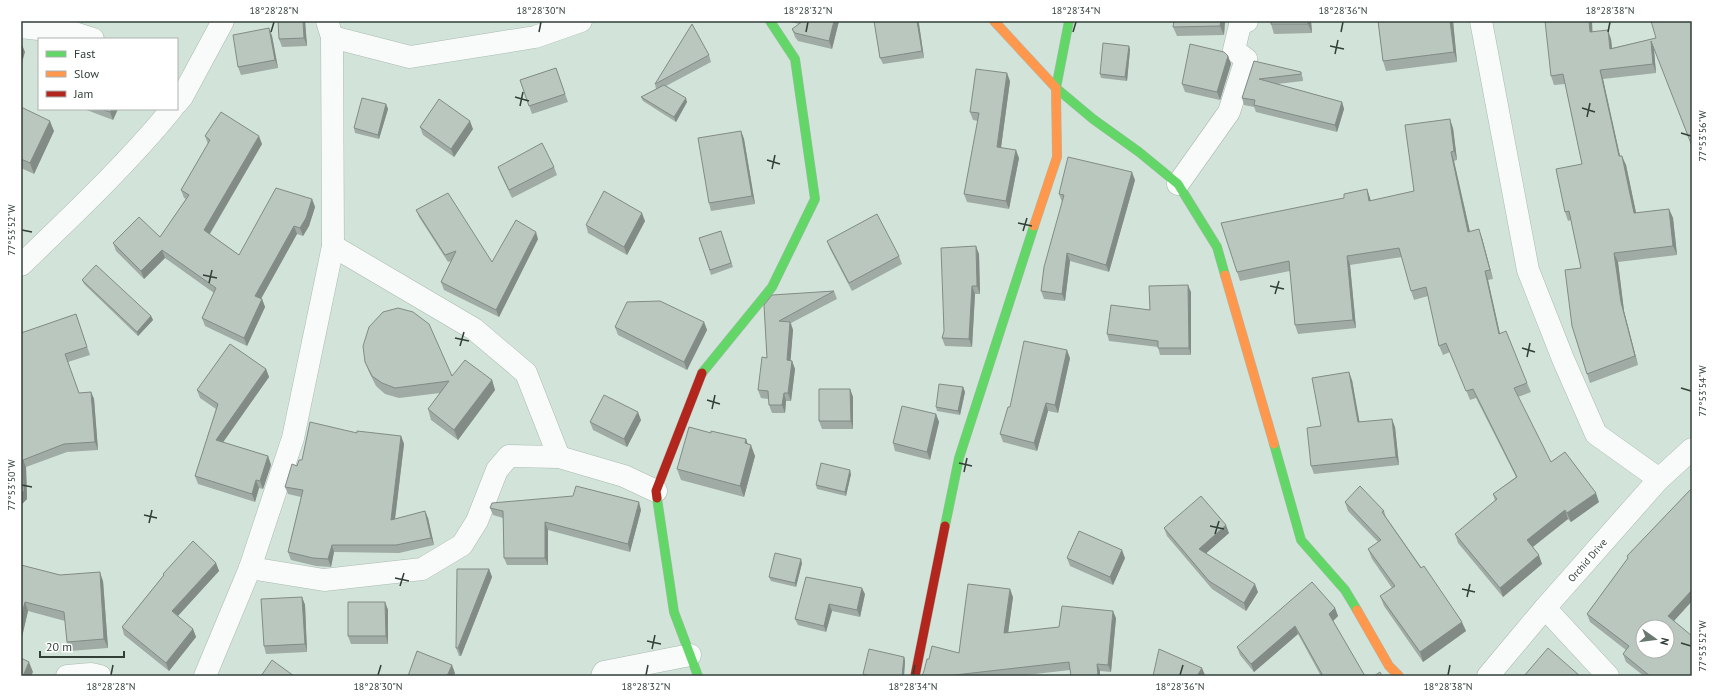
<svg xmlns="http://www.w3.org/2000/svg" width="1713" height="697" viewBox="0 0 1713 697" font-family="'PT Sans',sans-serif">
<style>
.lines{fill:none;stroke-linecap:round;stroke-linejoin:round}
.street-casing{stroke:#aab9b0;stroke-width:23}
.fast-casing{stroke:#aab9b0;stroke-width:10}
.slow-casing{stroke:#aab9b0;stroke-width:10}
.jam-casing{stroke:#aab9b0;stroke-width:10}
.street{stroke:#f8fbf9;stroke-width:22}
.fast{stroke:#63d668;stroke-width:9}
.slow{stroke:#ff974d;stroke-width:9}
.jam{stroke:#b3261e;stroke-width:9}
.wall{fill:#9faba4}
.shaded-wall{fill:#828b86}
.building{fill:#b9c7bf;stroke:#828b86;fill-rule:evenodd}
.ticks{fill:none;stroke:#313f37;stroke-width:1.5}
.labels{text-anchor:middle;stroke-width:4;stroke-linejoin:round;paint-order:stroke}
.street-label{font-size:10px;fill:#313f37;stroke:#fff}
.neatline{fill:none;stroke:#313f37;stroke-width:1.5}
.ticks-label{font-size:10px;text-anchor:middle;fill:#313f37}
</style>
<rect width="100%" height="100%" fill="#d2e4d9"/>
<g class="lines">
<defs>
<g id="street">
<path d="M1481,21L1528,270L1563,359L1596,434L1659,479"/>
<path d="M21,27L74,33L93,39"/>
<path d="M332,37L410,57L535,37L581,21"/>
<path d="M177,103L182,97L223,21"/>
<path d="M1178,184L1229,112L1246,59L1234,50L1240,25L1247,21"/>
<path d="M333,246L474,329L526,373L559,457"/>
<path d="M21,265C73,215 126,165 172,109"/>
<path d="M250,568L324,580L422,569L462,545L477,521L497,470L509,456L559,457L624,476L656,491"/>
<path d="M1545,608L1608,676"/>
<path d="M67,676L91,674L100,676"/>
<path d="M205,676L250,568L293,438L333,246L332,37L327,21"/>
<path d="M602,676L604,672L690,655"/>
<path d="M1488,676L1545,608L1659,479L1692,449"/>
</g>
<g id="fast">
<path d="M1069,21L1056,88L1093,119L1139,152L1178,184L1217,247L1225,275"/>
<path d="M702,373L772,287L815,199L795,59L770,21"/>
<path d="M1274,444L1301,540L1345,590L1357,610"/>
<path d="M657,498L674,612L698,676"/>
<path d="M945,526L959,458L1034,226"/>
</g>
<g id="slow">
<path d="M994,21L1056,88L1057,157L1034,226"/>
<path d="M1225,275L1274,444"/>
<path d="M1357,610L1389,666L1399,676"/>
</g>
<g id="jam">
<path d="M657,498L656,491L702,373"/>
<path d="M915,676L945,526"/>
</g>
</defs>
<!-- street casing -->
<use href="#street" class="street-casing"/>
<!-- fast casing -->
<use href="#fast" class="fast-casing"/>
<!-- slow casing -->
<use href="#slow" class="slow-casing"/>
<!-- jam casing -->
<use href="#jam" class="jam-casing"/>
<!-- street -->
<use href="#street" class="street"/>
<!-- fast -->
<use href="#fast" class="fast"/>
<!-- slow -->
<use href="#slow" class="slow"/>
<!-- jam -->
<use href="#jam" class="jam"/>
</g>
<!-- wall -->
<g class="wall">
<path d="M305,21L307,46L282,47L279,39Z"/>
<path d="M786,21H839L832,49L798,41L795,37L792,29L799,24Z"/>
<path d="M874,21H918L919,24L924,58L883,64L880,58Z"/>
<path d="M1174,21H1225L1224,35L1177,36L1173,27Z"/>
<path d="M1311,21L1312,33L1274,34L1271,24Z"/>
<path d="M1378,21H1453L1457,62L1386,71L1383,61Z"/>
<path d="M1692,21L1654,50L1656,73L1603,79L1620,156L1626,165L1636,213L1669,209L1673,218L1677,255L1618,262L1624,311L1638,365L1590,383L1587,374L1581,268L1571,220L1568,221L1565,212L1582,164L1565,84L1554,85L1551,76L1592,32L1611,39L1612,48L1656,38Z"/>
<path d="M269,28L272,36L278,68L241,75L238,67Z"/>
<path d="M1129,46L1130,50L1127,81L1101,78L1100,74Z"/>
<path d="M709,55L711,62L666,86L687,102L676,122L643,101L641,97L656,89L655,84Z"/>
<path d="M1228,56L1231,64L1220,100L1185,92L1182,84Z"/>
<path d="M1254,61L1301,72L1303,79V81L1277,84L1342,102L1344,109L1337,132L1256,112L1254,107L1244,105L1242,98Z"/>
<path d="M556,68L568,102L532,114L520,80Z"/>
<path d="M1010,81L1001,147L1019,158L1009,209L967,202L964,194L978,121L973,120L970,112Z"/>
<path d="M386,104L388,109L379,139L355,133L354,128Z"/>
<path d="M21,107L54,131L34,174L21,168Z"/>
<path d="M84,109H118L113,120Z"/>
<path d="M420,127L473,129L454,157L423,135Z"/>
<path d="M1453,128L1457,160L1454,161L1470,232L1482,238L1493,279L1488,280L1500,334L1527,383L1531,392L1518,397L1551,462L1599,502L1571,522L1568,519L1533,547L1542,564L1503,597L1458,543L1455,534L1495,501L1493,494L1516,477L1476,398L1470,400L1450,352L1443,355L1439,346L1428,296L1414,300L1411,291L1402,257L1350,265L1356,328L1298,334L1295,325L1290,271L1240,281L1237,272L1344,198L1367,189L1371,201L1414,191Z"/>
<path d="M741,131L744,139L755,204L711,211L709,203Z"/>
<path d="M205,136L262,144L210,234L239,255L312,199L315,207L309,226L303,236L297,234L261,299H262L265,307L247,346L205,326L202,318L214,293L165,258L144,279L116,251L113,243L160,237L186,199L184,198L181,190L208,144Z"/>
<path d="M498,167H554L557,175L512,198L501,175Z"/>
<path d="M1135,180L1109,272L1070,261L1065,301L1044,299L1041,291L1063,202H1062L1059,194Z"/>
<path d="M416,210L492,262L538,239L499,317L444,290L441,282L451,261L448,262L419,217Z"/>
<path d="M645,221L627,255L588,233L586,225Z"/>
<path d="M721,231L733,267L711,275L699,238Z"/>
<path d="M827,241L899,256L902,264L852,291L830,249Z"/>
<path d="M979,254L980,294H975L972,347L945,346L942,338Z"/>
<path d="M82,280L151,316L153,320L138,336L84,284Z"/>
<path d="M834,291L837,299L791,323L793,330L790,360L792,361L795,369L791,401H786L785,413H772L769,405V399L761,398L758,390L767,358L764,305Z"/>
<path d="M1191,292V355H1160L1158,347L1109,341L1107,334L1150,310Z"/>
<path d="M76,314L90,355L68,362L79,393L91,392L94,399L98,450L67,452L26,467L27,499L21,505V333Z"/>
<path d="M704,322L707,330L687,370L618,335L615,327Z"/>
<path d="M1070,358L1058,413L1048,411L1037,451L1003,442L1000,434L1010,407Z"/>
<path d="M365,362L452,376L492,380L495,390L458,440L431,420L428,409L440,393L399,398L385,394L376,386L369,372Z"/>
<path d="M266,369L269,377L223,442L268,456L271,465L263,489L259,488L255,502L198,484L195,476L216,409L200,398L197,390Z"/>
<path d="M1352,380L1359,422L1395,427L1399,465L1314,474L1311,466L1321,426Z"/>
<path d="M963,387L965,392L960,415L937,411L936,407Z"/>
<path d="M850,389L853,397V429H822L819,421Z"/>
<path d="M936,414L939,422L930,460L895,451L893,443Z"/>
<path d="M641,420L627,447L593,430L590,422Z"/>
<path d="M711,433L746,439L747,443L755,456L744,497L681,480L677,469Z"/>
<path d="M401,436L404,444L395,519L425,511L428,518L434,545L399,553L334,552L331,567L316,566L291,560L288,552L301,497L288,494L285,487L297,466L302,460Z"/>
<path d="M851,474L846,496L817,489L816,485Z"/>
<path d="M1692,488V601L1674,621L1692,676H1644L1626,662L1623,654L1626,650L1590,622L1587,614L1628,558L1627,556Z"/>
<path d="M573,496L641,510L630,552L548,530V565H507L504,558L503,518L493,515L490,508Z"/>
<path d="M1345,502L1384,511L1386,517L1466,631L1423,662L1384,606L1380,596L1392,588L1372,559L1368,549L1378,542L1348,511Z"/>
<path d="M1164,528L1229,533L1206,553L1258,592L1246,611L1212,589L1167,536Z"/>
<path d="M1067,558H1125L1113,585L1070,566Z"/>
<path d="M216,563L219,571L178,616L193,629L196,637L169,671L124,635L122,627L163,576V574Z"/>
<path d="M802,563L796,587L771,581L769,577Z"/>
<path d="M21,565L60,575L103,581L108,648L70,651L67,642L65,621L28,611L21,641Z"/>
<path d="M489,569L492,577L461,656H459L456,648Z"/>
<path d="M806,577L865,594L860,617L832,611L826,632L798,625L795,619Z"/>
<path d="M302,597L305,605L307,652L266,654L264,646Z"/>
<path d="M1013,597L1008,633L1059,627L1116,618L1111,672L1100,671V676H1071L1070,670L1018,676H922L924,671L959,653Z"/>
<path d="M385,602L388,610V644H351L348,636Z"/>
<path d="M1335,608L1338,616L1333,621L1365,676H1321L1298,634L1254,672L1240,655L1237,647Z"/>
<path d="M904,657L905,661L904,676H864L863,674Z"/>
</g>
<!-- shaded-wall -->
<g class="shaded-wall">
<path d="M303,21H305L307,46L304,38Z"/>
<path d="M834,21H839L832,49L829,41Z"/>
<path d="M917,21H918L919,24L924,58L922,51Z"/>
<path d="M1221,21H1225L1224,35L1220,26Z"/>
<path d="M1308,21H1311L1312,33L1308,24Z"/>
<path d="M1450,21H1453L1457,62L1454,52Z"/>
<path d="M1589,21H1592L1593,41L1590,32Z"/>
<path d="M269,28L272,36L278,68L275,60Z"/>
<path d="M1608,30L1611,39L1613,58L1610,49Z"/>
<path d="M1651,41L1654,50L1656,73L1653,64Z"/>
<path d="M21,42L25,52L21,66Z"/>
<path d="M1129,46L1130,50L1127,81L1125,77Z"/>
<path d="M1228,56L1231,64L1220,100L1217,92Z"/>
<path d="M1600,70L1603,79L1622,165L1619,156Z"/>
<path d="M1007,73L1010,81L1000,155L997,147Z"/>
<path d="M686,98L687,102L676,122L674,117Z"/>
<path d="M1342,102L1344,109L1337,132L1335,125Z"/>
<path d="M386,104L388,109L379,139L378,135Z"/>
<path d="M112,109H118L113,120L110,112Z"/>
<path d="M1450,119L1453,128L1457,160L1454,151Z"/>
<path d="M50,121L54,131L34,174L30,163Z"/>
<path d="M470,121L473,129L454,157L451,149Z"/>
<path d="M741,131L744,139L755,204L752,196Z"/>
<path d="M259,136L262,144L207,238L204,230Z"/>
<path d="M1016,150L1019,158L1009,209L1006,201Z"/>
<path d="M1451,152L1454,161L1472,241L1468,232Z"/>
<path d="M1622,156L1626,165L1638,222L1634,213Z"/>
<path d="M1132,172L1135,180L1109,272L1106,265Z"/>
<path d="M1367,189L1370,198L1372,210L1369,201Z"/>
<path d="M312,199L315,207L309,226L303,236L300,228Z"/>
<path d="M1669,209L1673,218L1677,255L1673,246Z"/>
<path d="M642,213L645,221L627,255L624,247Z"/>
<path d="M294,226L297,234L258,304L255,296Z"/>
<path d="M1479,229L1482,238L1493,279L1490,270Z"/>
<path d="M536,232L538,239L499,317L496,310Z"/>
<path d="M976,246L979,254L980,294L977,286Z"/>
<path d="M162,250L165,258L144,279L141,271Z"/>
<path d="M1067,253L1070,261L1065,301L1062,294Z"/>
<path d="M1614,253L1618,262L1624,311L1638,365L1635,356L1621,302Z"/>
<path d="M1347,256L1350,265L1356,328L1353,320Z"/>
<path d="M1485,271L1488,280L1502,343L1499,334Z"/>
<path d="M1188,285L1191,292V355L1189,348Z"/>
<path d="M972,286L975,294L972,347L969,339Z"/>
<path d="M262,299L265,307L247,346L244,338Z"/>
<path d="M151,316L153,320L138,336L137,332Z"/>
<path d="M704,322L707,330L687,370L684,362Z"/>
<path d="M790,322L793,330L790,368L787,360Z"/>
<path d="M1067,350L1070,358L1058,413L1055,405Z"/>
<path d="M792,361L795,369L791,401L788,393Z"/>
<path d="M266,369L269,377L219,448L216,440Z"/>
<path d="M1349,372L1352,380L1361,430L1358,422Z"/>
<path d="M492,380L495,390L458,440L454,430Z"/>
<path d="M963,387L965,392L960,415L958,411Z"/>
<path d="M850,389L853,397V429L851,421Z"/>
<path d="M91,392L94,399L98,450L95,442Z"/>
<path d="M784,393L786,401L785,413L782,405Z"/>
<path d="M1046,403L1048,411L1037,451L1034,443Z"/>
<path d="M638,412L641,420L627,447L624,439Z"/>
<path d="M936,414L939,422L930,460L927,452Z"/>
<path d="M1392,419L1395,427L1399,465L1396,457Z"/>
<path d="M401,436L404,444L394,527L391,520Z"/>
<path d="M746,439L750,450L751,445L755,456L744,497L740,486Z"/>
<path d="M268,456L271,465L263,489L260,481Z"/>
<path d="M23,460L26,467L27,499L21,505Z"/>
<path d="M850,470L851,474L846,496L845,492Z"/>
<path d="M256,480L259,488L255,502L252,494Z"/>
<path d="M1596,493L1599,502L1571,522L1567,513Z"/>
<path d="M639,502L641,510L630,552L628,544Z"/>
<path d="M1565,510L1568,519L1530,549L1527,540Z"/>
<path d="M425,511L428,518L434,545L431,538Z"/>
<path d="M545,522L548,530V565L545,558Z"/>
<path d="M1226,525L1229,533L1202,557L1199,549Z"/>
<path d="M332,545L334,552L331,567L328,559Z"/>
<path d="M1122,550L1125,558L1113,585L1110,577Z"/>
<path d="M1539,555L1542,564L1503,597L1500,588Z"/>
<path d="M801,559L802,563L796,587L795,583Z"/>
<path d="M216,563L219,571L175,619L172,611Z"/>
<path d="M489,569L492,577L461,656L458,648Z"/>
<path d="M100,572L103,581L108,648L104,639Z"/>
<path d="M1255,584L1258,592L1246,611L1244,603Z"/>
<path d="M862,588L865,594L860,617L857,610Z"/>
<path d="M1010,589L1013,597L1007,641L1004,633Z"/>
<path d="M1692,590V601L1671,624L1668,616Z"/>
<path d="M302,597L305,605L307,652L305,644Z"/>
<path d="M25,602L28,611L21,641V618Z"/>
<path d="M385,602L388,610V644L386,636Z"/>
<path d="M829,604L832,611L826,632L824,626Z"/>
<path d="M1335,608L1338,616L1332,622L1329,614Z"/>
<path d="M1113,611L1116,618L1111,672L1108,665Z"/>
<path d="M1462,622L1466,631L1423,662L1420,652Z"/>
<path d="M1295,626L1298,634L1254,672L1251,664Z"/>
<path d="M193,629L196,637L169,671L166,663Z"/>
<path d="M904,657L905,661L904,676H902Z"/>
<path d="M29,662L33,672L31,676H23Z"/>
<path d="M1097,664L1100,671V676H1098Z"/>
<path d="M452,665L455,673L454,676H447Z"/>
<path d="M1202,668L1205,675V676H1197Z"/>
</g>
<!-- building -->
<g class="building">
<path d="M278,21H303L304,38L279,39Z"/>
<path d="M803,21H834L829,41L795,33L792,29Z"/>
<path d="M874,21H917L922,51L880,58Z"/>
<path d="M1174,21H1221L1220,26L1173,27Z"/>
<rect x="1271" y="21" width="37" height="3"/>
<path d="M1378,21H1450L1454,52L1383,61Z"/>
<path d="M1545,21H1589L1590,32L1608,30L1610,49L1656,38L1651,21H1692V146L1651,41L1653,64L1600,70L1619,156H1622L1634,213L1669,209L1673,246L1614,253L1621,302L1635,356L1587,374L1572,326L1565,270L1581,268L1569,211L1565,212L1556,169L1582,164L1563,74L1551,76Z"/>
<path d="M692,24L709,55L655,84Z"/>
<path d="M269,28L275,60L238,67L233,35Z"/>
<path d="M1103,43L1129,46L1125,77L1100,74Z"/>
<path d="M1190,44L1224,52L1228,56L1217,92L1182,84Z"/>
<path d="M1254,61L1301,72V74L1259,79L1342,102L1335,125L1254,105L1255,100L1242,98Z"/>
<path d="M556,68L565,94L529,106L520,80Z"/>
<path d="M976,69L1007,73L997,147L1016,150L1006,201L964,194L979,113L970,112Z"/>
<path d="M664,85L686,98L674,117L641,97Z"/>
<path d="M362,98L386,104L378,135L354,128Z"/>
<path d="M439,99L470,121L451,149L420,127Z"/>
<path d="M21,107L50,121L30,163L21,159Z"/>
<path d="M101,109H112L110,112Z"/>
<path d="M221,112L259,136L204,230L239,255L276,188L312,199L306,218L300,228L294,226L255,296L262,299L244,338L202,318L216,288L162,250L141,271L113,243L139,217L160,237L189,195L181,190L210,140L205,136Z"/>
<path d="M1450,119L1454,151L1451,152L1468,232L1479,229L1490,270L1485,271L1499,334L1506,331L1527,383L1514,388L1551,462L1565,452L1596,493L1567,513L1565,510L1527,540L1539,555L1500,588L1455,534L1497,499L1493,494L1517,477L1473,389L1466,391L1446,343L1439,346L1426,287L1411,291L1399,248L1347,256L1353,320L1295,325L1289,261L1237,272L1221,223L1344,198V194L1367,189L1369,201L1414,191L1405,125Z"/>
<path d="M741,131L752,196L709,203L698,138Z"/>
<path d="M542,143L554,167L509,190L498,167Z"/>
<path d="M1068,157L1132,172L1106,265L1067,253L1062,294L1041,291L1044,267L1064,195L1059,194Z"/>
<path d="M604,191L642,213L624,247L586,225Z"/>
<path d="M448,193L492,262L516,220L536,232L496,310L441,282L456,251L445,255L416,210Z"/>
<path d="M877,214L899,256L849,283L827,241Z"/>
<path d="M721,231L731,263L710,270L699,238Z"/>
<path d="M976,246L977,286H972L969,339L942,338L944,331L941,248Z"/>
<path d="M96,265L151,316L137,332L82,280Z"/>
<path d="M1188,285L1189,348H1158V341L1107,334L1111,305L1150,310L1149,286Z"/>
<path d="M834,291L779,321L790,322L787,360L792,361L788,393H784L782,405H769L768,391L758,390L762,357L767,358L764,305L772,295Z"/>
<path d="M660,301L704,322L684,362L615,327L627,302Z"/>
<path d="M398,308L413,312L429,324L452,376L465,360L492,380L454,430L428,409L449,381L395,388L382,383L372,376L365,362L363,346L369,327L383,312Z"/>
<path d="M76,314L87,347L65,354L79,393L91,392L95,442L64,444L23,460L24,491L21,494V333Z"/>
<path d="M1024,341L1067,350L1055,405L1046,403L1034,443L1000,434L1008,407H1010Z"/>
<path d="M230,344L266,369L216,440L268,456L260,481L256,480L252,494L195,476L218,404L197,390Z"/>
<path d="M1349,372L1358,422L1392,419L1396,457L1311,466L1307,428L1321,426L1312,378Z"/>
<path d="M939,384L963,387L958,411L936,407Z"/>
<path d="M819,389H850L851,421H819Z"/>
<path d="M604,395L638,412L624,439L590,422Z"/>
<path d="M902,406L936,414L927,452L893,443Z"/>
<path d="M310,422L357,433V431L401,436L391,520L425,511L431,538L396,545H332L328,559L313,558L288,552L303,490L285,487L292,464L297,466L299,460H302Z"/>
<path d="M689,427L711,433V431L746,439L745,443L751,445L740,486L677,469Z"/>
<path d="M821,463L850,470L845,492L816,485Z"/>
<path d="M576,486L639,502L628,544L545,522V558H504L503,511L490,508L492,503L573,496Z"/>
<path d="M1360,486L1384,511L1382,512L1421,568L1424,566L1462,622L1420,652L1380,596L1395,586L1368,549L1381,540L1345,502Z"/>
<path d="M1692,488V590L1668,616L1692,636V676H1650L1623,654L1629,646L1587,614L1628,558L1627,556ZM1643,627H1667V651H1643Z"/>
<path d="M1201,496L1226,525L1199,549L1255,584L1244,603L1209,581L1164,528Z"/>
<path d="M1079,531L1122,550L1110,577L1067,558Z"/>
<path d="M193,541L216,563L172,611L193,629L166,663L122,627L164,575L163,574Z"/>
<path d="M775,553L801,559L795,583L769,577Z"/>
<path d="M21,565L60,575L100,572L104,639L67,642L64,612L25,602L21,618Z"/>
<path d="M457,569H489L458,648H456Z"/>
<path d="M806,577L862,588L857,610L829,604L824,626L795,619Z"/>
<path d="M1312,582L1335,608L1329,614L1365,676H1323L1295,626L1251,664L1237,647Z"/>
<path d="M968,584L1010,589L1004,633L1059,627L1062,606L1113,611L1108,665L1097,664L1098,676H1071L1069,662L946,676H922L924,671L927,659H929L932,646L959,653Z"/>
<path d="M302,597L305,644L264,646L261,599Z"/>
<path d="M348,602H385L386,636H348Z"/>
<path d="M1548,648L1580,676H1524Z"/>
<path d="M869,649L904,657L902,676H872L863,674Z"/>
<path d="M1159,649L1202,668L1197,676H1153Z"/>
<path d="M417,651L452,665L447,676H408Z"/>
<path d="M21,658L29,662L23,676H21Z"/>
<path d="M272,660L294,676H261Z"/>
<path d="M1380,672L1382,676H1374Z"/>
</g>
<!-- ticks -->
<path class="ticks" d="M271,32L274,22M539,32L541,22M806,32L808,22M1073,32L1076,22M1341,32L1343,22M1608,32L1610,22M1330,46L1344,49M1335,54L1338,40M515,97L529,101M520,106L523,92M1582,108L1595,112M1587,117L1590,103M1681,133L1691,136M767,160L780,164M772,169L775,155M1018,223L1032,226M22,230L32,232M1023,231L1027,218M203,275L217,278M209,283L212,270M1270,286L1284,289M1275,294L1279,281M455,338L469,341M460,346L464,332M1522,348L1535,352M1527,357L1530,343M1681,388L1691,391M707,400L720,404M712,409L715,395M959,463L972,466M964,472L967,458M22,485L32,487M144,515L157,518M149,523L152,510M1210,526L1224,529M1215,534L1219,521M395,578L409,581M400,586L404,573M1462,589L1475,592M1467,597L1470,584M647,641L661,644M1681,643L1691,646M652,649L655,635M111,675L113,665M378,675L381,665M646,675L648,665M913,675L915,665M1180,675L1183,665M1448,675L1450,665"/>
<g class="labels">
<!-- street labels -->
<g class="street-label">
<text transform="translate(1587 560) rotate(-49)" y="4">Orchid Drive</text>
</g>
</g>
<!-- border -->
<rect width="1713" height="697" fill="none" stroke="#ffffff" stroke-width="44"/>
<!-- legend -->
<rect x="38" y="38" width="140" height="72" fill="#ffffff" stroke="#adb2af"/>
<rect x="46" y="51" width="20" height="6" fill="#63d668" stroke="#adb2af"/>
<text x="74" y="58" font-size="12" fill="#313f37">Fast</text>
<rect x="46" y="71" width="20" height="6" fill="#ff974d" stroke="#adb2af"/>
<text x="74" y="78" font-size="12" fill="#313f37">Slow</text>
<rect x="46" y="91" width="20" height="6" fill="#b3261e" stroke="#adb2af"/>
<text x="74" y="98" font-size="12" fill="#313f37">Jam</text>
<!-- north arrow -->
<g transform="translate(1655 639) rotate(104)"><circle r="19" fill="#ffffff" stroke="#adb2af"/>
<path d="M0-3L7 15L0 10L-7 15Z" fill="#697970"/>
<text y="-6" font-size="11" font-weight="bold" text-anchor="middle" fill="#313f37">N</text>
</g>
<!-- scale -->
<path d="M40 651v6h84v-6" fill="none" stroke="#313f37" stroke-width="2"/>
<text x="46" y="651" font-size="12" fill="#313f37" stroke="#ffffff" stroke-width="3" paint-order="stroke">20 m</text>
<rect x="22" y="22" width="1669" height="653" class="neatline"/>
<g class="ticks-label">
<text x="274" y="14">18°28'28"N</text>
<text x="541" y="14">18°28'30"N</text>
<text x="808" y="14">18°28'32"N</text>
<text x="1076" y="14">18°28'34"N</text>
<text x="1343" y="14">18°28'36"N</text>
<text x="1610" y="14">18°28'38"N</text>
<text transform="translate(1702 136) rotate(-90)" y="4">77°53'56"W</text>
<text transform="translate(11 230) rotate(-90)" y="4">77°53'52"W</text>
<text transform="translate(1702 391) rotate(-90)" y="4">77°53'54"W</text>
<text transform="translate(11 485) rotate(-90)" y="4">77°53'50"W</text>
<text transform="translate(1702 646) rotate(-90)" y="4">77°53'52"W</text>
<text x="111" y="690">18°28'28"N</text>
<text x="378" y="690">18°28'30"N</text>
<text x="646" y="690">18°28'32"N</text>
<text x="913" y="690">18°28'34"N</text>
<text x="1180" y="690">18°28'36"N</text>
<text x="1448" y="690">18°28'38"N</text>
</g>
</svg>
